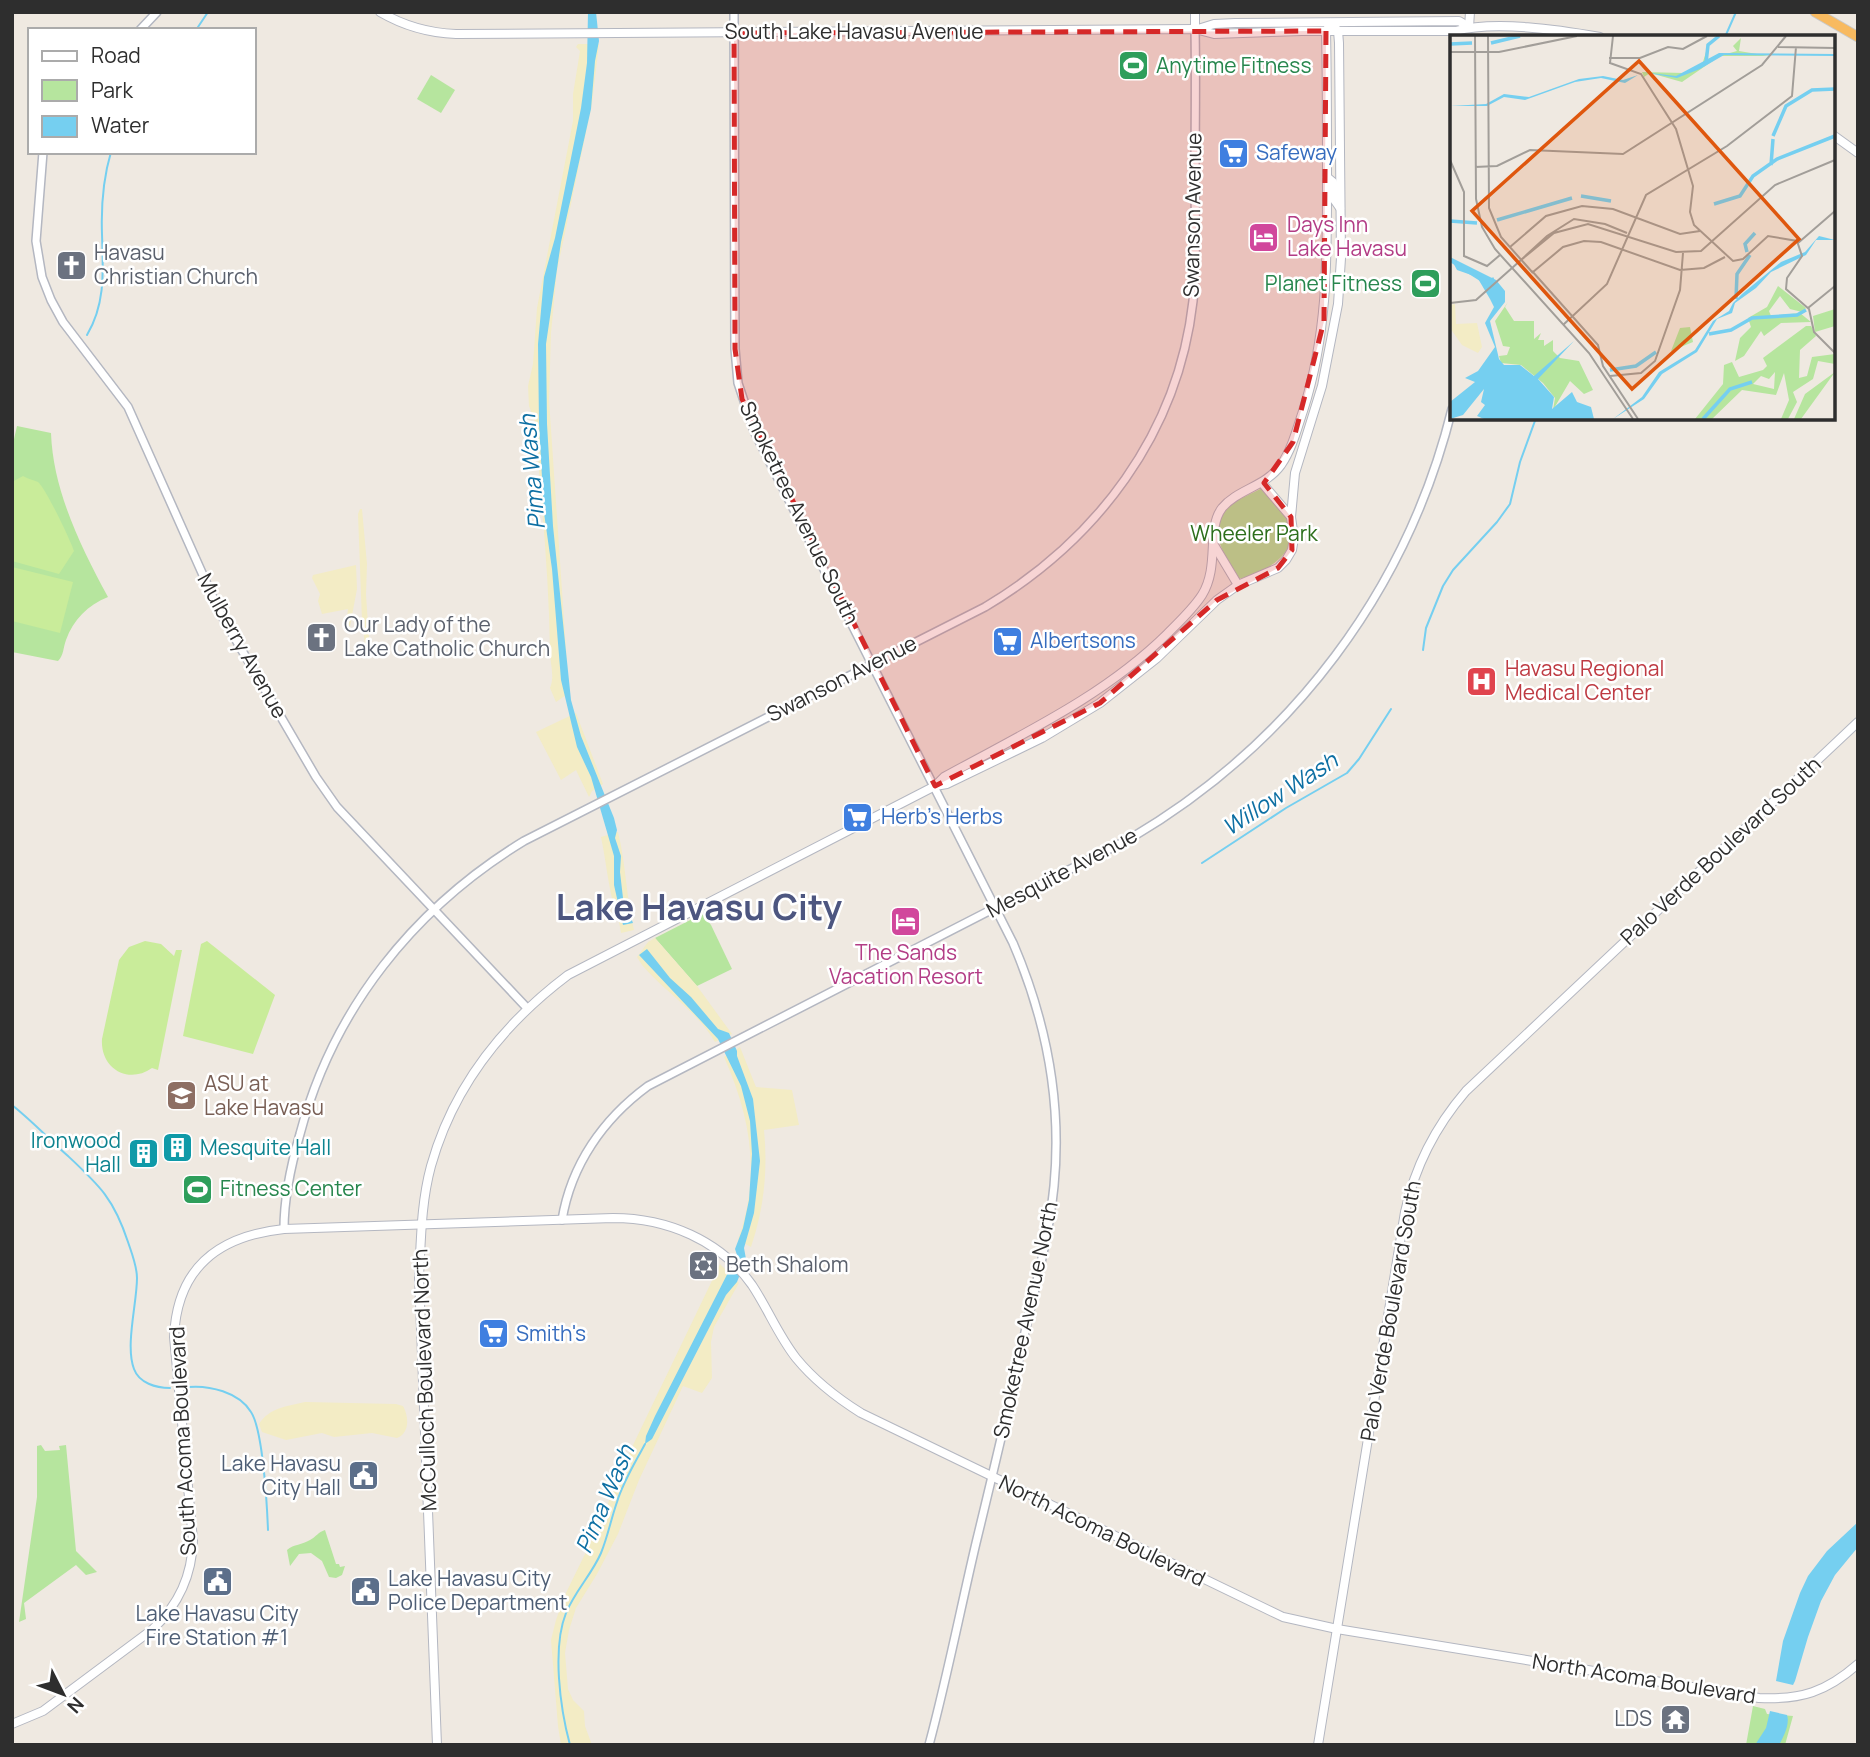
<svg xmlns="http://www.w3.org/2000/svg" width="1870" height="1757" viewBox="0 0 1870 1757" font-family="Manrope,sans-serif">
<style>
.green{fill:#b6e59e}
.sand{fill:#f3ecc5}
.pitch{fill:#c9ec9a}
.water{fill:#75cff0}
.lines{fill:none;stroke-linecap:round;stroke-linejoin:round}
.stream{stroke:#75cff0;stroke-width:2}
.tertiary-casing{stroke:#b4b7c1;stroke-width:10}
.secondary-casing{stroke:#b4b7c1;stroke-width:10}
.trunk-casing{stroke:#c9c9c9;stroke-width:11}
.tertiary{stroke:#fff;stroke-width:7}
.secondary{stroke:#fff;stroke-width:8}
.trunk{stroke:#f8ba60;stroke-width:9}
.marked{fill:#d62828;fill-opacity:0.2;stroke:#d62828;stroke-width:5;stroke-dasharray:14 9;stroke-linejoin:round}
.labels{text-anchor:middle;stroke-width:5;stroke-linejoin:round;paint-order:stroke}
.street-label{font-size:21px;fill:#2e2e2e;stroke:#fff}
.leisure-label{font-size:21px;fill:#27864d;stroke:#fff;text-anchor:start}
.shop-label{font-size:21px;fill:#366cbe;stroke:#fff;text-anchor:start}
.hotel-label{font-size:21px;fill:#b23c85;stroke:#fff;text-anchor:start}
.worship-label{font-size:21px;fill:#5b616d;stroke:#fff;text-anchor:start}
.park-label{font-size:21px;fill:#2c6e1b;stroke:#fff}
.health-label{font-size:21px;fill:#be3a42;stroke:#fff;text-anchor:start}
.education-label{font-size:21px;fill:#785e54;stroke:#fff;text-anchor:start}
.culture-label{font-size:21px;fill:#0d838f;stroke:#fff;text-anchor:end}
.service-label{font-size:21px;fill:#4e5e75;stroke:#fff;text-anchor:end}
.water-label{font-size:23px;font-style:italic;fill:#0d6fa3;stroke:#fff}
.town-label{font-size:35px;font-weight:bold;fill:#4d5680;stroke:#fff}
.inset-river{fill:none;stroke:#75cff0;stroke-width:3.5}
.inset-road{fill:none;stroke:#a29e99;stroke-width:2}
.view{fill:#df570e;fill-opacity:0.15;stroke:#df570e;stroke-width:3.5}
.inset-edge{fill:none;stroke:#2e2e2e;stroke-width:3.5}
</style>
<rect width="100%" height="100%" fill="#efe9e1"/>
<!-- green -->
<g class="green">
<path d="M431,75L455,90L441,113L417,99Z"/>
<path d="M17,426L51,433C53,491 81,547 108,597C88,605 73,620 66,640C63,648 64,655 58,661L12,652V448Z"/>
<path d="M1262,488C1270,497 1281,506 1287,517C1305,551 1266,573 1238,579C1225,556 1203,526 1232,504C1241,497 1252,494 1262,488Z"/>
<path d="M702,914L711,925L732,969L697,986L655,938Z"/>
<path d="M41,1445L45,1451L60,1450L59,1446L66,1445L76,1551L97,1572L86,1575L76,1565L24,1603L26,1619L19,1622L37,1497V1446Z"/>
<path d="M325,1530L336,1564H339L340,1567L345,1566L342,1575L336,1578L329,1577L322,1561L311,1553L299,1554L290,1566L287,1550C294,1544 302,1545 310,1540C316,1537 318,1532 325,1530Z"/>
<path d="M1753,1706L1765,1709L1767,1714L1793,1716L1785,1745H1746Z"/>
</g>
<!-- sand -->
<g class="sand">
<path d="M578,44H599L592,104L557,271L551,333L549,400L569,693L556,702L550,688C555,676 550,664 550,651C549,575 541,498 535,422L529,406L528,386L533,364L537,308L573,121V94L580,51L576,47Z"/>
<path d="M360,509H362L367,564L366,595L370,652H366L362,621L358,514Z"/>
<path d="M356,565L357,589L350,626L344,628L342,620L347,617L348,609L322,614L318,601L320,594L312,578L313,575Z"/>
<path d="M576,713L603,784L592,791L589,797L576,770L561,780L536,732Z"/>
<path d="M618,832C626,864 626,897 634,930L621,933C619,917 614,908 611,894C607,875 605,856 601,837Z"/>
<path d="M655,938L697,986L732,1034L715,1042C697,1011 665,992 642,965L637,957L648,942Z"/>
<path d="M740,1047L756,1087L792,1090L799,1125L764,1130C768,1170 764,1209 751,1247L738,1240C761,1176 751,1118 724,1057Z"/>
<path d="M720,1264L739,1283L714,1327L711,1342L712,1378L702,1393L683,1386L639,1480L618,1534L597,1574L576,1608L569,1630L565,1653L568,1689L573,1700L584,1711L585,1726L592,1745H561L558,1726L551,1640L556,1620L564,1597L605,1513L611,1494L634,1443Z"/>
<path d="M305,1402L396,1404L403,1406C409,1417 410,1433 397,1438L372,1433L334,1437L322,1433L286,1440L262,1432L259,1424C269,1408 287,1406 305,1402Z"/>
</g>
<!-- pitch -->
<g class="pitch">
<path d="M23,476C28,479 34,480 38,482C45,487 71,541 74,551L59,574L12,561V482Z"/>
<path d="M12,567L73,582L60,633L12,621Z"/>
<path d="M145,941L161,944L174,956L176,950H182L158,1070L152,1068C128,1085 100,1068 102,1039L119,960L129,947Z"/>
<path d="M207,941L275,995L253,1054L183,1036L201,944Z"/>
</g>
<!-- water -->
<g class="water">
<path d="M588,12H596L599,41L595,61L591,109L561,242L546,344L547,424L553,526L571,700L581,736L614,818L617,830L615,838L621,856L620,872L623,898L633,923L623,925L614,885V856L591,777L577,747L561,680L552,569L544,513L539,424L538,344L544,277L555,238L581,108L587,63Z"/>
<path d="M647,949L670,978L691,997L718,1029L729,1033L737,1051V1056L753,1099L760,1161L754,1213L744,1248L746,1259L737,1282L726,1295L652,1439L645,1444L646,1436L655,1416L737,1255L735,1249L743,1228L749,1200L752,1154L750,1121L741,1086L718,1039L639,955Z"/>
<path d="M1858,1522V1547L1835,1575L1821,1601L1808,1637L1795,1681L1793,1685L1776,1681L1783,1641L1800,1593L1808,1576L1827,1551Z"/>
<path d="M1770,1711L1787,1715C1790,1724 1784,1736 1779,1745H1755L1766,1728Z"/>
</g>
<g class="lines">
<!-- stream -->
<g class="stream">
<path d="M196,30L208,12"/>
<path d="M1725,37L1736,12"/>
<path d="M87,335C106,303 103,270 102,234C101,206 103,179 111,152"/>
<path d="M1423,650L1426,628L1443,586L1453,570L1497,522L1510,504L1520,462L1536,418"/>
<path d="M1202,863L1286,808L1347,773L1359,759L1391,709"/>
<path d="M12,1105C32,1121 49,1139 68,1156C100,1186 114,1199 128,1242C132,1254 137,1266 137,1278C137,1303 125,1346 134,1369C139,1383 156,1388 170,1388"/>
<path d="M188,1387C209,1385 239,1392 251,1412C263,1430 267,1505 268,1530"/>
<path d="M570,1745C560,1708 552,1648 566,1613C575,1591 592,1574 601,1553C608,1536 611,1519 617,1502C623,1482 635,1463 645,1444"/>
</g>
<defs>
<g id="tertiary">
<path d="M734,12L735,349L738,383L754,431L1013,943C1046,1020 1062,1103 1054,1186C1049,1235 1036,1284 1025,1332C1010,1403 993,1473 976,1543C960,1611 947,1678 929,1745"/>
<path d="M140,30L157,12"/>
<path d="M43,152L36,241L42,277L51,300L63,322L128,407L219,611L316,777L337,807L527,1008"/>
<path d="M562,1220C571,1165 603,1119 648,1086L1131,838C1292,743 1407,591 1452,409"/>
<path d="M284,1229C284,1197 291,1165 300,1134C333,1009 414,908 524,841L985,607C1097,540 1178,434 1193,301C1197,261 1195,219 1195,179C1195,129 1196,79 1195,29"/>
</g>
<g id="secondary">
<path d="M380,12C404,26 429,33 456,34L1195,29L1214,34L1302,31H1456C1495,20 1560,30 1600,37"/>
<path d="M1195,12V29"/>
<path d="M1469,27L1470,12"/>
<path d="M1198,29L1214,24L1235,23L1459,21L1469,27"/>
<path d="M1833,135L1858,153"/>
<path d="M1327,177L1333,182V198L1340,208"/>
<path d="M1262,483L1291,517"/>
<path d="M1214,545L1238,585"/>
<path d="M12,1724L43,1711L153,1629C179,1604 192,1576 193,1540L174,1337C177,1268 218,1236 284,1229L613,1218C667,1218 720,1240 752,1285C768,1309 778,1335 796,1358C814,1380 837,1398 861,1413L1283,1617L1337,1629L1759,1698C1801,1700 1826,1692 1858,1664"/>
<path d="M437,1745L419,1277C421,1240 421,1203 431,1166C453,1087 503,1024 568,975L935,786L944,777C1022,734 1103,697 1167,634C1179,622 1193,609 1202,595C1220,566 1206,529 1222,508C1238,489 1265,487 1281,465C1292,449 1297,429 1303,411C1329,331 1327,252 1327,169C1327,123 1327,77 1326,31L1331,23L1338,31L1339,43L1341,258L1338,304L1322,386L1295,473L1291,517L1294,538L1292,550L1286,560L1278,568L1238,585L1217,600L1157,658L1100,703L1042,738L947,784L935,786"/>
<path d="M1318,1745L1405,1212C1415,1166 1435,1127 1466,1091L1858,722"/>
</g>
<path id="trunk" d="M1815,12L1858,37"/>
</defs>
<!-- tertiary casing -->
<use href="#tertiary" class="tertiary-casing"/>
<!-- secondary casing -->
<use href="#secondary" class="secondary-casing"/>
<!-- trunk casing -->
<use href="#trunk" class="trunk-casing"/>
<!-- tertiary -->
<use href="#tertiary" class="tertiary"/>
<!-- secondary -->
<use href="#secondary" class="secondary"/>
<!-- trunk -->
<use href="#trunk" class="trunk"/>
</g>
<!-- marked area -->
<path class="marked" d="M1326,31L1324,321L1293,442L1264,483L1291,517L1292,550L1278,568L1217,600L1100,703L935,786L742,399L735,349L734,33Z"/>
<!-- icons -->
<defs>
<symbol id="stadium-square" viewBox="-11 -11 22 22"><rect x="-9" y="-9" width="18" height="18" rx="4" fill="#2e9e5b" stroke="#fff"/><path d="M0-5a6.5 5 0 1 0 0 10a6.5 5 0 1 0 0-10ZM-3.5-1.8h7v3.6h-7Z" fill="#fff"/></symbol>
<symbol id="supermarket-square" viewBox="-11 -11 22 22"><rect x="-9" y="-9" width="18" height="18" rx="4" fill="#3f7fe0" stroke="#fff"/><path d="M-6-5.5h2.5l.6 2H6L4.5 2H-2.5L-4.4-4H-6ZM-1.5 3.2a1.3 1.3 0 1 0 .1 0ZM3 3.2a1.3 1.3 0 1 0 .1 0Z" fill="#fff"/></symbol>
<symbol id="hotel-square" viewBox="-11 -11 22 22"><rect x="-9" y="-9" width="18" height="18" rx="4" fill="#d1479c" stroke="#fff"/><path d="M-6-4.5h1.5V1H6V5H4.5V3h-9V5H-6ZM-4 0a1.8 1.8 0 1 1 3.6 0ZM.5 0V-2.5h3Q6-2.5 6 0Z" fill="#fff"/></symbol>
<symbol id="church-square" viewBox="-11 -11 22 22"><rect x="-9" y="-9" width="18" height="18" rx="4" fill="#6b7280" stroke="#fff"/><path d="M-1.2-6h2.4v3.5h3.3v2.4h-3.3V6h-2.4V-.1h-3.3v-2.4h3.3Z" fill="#fff"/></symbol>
<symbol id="hospital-square" viewBox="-11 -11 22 22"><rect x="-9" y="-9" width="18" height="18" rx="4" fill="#e0444e" stroke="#fff"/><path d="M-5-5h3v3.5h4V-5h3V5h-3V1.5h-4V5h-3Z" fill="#fff"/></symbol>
<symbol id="university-square" viewBox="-11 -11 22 22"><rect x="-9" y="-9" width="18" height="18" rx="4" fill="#8d6e63" stroke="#fff"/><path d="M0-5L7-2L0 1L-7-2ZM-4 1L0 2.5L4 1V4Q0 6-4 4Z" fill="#fff"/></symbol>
<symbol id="building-square" viewBox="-11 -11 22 22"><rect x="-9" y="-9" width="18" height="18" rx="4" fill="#0f9aa8" stroke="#fff"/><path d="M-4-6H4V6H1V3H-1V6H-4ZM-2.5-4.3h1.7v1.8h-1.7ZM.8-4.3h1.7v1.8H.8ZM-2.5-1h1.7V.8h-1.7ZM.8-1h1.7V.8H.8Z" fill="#fff"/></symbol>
<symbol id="synagogue-square" viewBox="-11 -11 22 22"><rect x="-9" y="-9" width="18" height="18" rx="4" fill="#6b7280" stroke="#fff"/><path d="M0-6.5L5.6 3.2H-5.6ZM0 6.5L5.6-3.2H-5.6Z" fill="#fff"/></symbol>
<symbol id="civic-square" viewBox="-11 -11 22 22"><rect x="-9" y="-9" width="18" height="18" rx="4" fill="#5c6f8a" stroke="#fff"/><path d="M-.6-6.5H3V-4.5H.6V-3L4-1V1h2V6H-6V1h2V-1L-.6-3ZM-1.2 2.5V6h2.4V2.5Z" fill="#fff"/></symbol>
<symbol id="temple-square" viewBox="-11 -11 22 22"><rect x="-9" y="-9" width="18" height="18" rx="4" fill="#6b7280" stroke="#fff"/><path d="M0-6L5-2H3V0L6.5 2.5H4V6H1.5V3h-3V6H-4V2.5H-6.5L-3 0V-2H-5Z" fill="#fff"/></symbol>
</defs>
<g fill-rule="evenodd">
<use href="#stadium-square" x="1116" y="48" width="35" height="35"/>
<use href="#supermarket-square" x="1216" y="136" width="35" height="35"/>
<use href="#hotel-square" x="1246" y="220" width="35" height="35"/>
<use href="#church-square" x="54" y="248" width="35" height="35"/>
<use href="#stadium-square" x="1408" y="266" width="35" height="35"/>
<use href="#church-square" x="304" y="620" width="35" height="35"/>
<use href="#supermarket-square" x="990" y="624" width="35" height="35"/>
<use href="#hospital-square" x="1464" y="664" width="35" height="35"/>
<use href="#supermarket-square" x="840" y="800" width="35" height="35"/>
<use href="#hotel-square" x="888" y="904" width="35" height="35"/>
<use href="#university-square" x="164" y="1078" width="35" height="35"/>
<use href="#building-square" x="160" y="1130" width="35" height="35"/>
<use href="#building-square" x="126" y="1136" width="35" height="35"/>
<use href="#stadium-square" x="180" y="1172" width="35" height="35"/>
<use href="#synagogue-square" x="686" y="1248" width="35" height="35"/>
<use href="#supermarket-square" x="476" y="1316" width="35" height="35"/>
<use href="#civic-square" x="346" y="1458" width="35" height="35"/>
<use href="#civic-square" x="200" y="1564" width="35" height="35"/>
<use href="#civic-square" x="348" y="1574" width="35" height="35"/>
<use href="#temple-square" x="1658" y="1702" width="35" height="35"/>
</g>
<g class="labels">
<!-- street labels -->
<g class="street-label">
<text x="854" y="39">South Lake Havasu Avenue</text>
<text transform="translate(1193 215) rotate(-89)" y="7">Swanson Avenue</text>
<text transform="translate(799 513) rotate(64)" y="7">Smoketree Avenue South</text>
<text transform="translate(242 646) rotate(61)" y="7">Mulberry Avenue</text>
<text transform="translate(842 679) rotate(-27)" y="7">Swanson Avenue</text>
<text transform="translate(1721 851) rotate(-43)" y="7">Palo Verde Boulevard South</text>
<text transform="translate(1062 873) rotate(-28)" y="7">Mesquite Avenue</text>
<text transform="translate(1391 1311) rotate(-80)" y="7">Palo Verde Boulevard South</text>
<text transform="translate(1026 1320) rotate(-78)" y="7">Smoketree Avenue North</text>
<text transform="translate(425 1380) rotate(-92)" y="7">McCulloch Boulevard North</text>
<text transform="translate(183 1441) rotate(-93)" y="7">South Acoma Boulevard</text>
<text transform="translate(1102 1531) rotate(26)" y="7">North Acoma Boulevard</text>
<text transform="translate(1644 1679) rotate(9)" y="7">North Acoma Boulevard</text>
</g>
<!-- leisure labels -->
<g class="leisure-label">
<text x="1156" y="73">Anytime Fitness</text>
<text x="1402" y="291" text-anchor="end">Planet Fitness</text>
<text x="220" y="1196">Fitness Center</text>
</g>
<!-- shop labels -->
<g class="shop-label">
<text x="1256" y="160">Safeway</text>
<text x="1030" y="648">Albertsons</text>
<text x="881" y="824">Herb's Herbs</text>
<text x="516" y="1341">Smith's</text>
</g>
<!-- hotel labels -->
<g class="hotel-label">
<text x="1287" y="232">Days Inn<tspan x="1287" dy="24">Lake Havasu</tspan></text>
<text x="906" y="960" text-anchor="middle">The Sands<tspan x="906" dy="24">Vacation Resort</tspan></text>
</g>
<!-- worship labels -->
<g class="worship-label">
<text x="94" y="260">Havasu<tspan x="94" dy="24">Christian Church</tspan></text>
<text x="344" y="632">Our Lady of the<tspan x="344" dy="24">Lake Catholic Church</tspan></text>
<text x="726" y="1272">Beth Shalom</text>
<text x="1652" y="1726" text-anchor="end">LDS</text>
</g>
<!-- park labels -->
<g class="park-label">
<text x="1254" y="541">Wheeler Park</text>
</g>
<!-- health labels -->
<g class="health-label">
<text x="1505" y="676">Havasu Regional<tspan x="1505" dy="24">Medical Center</tspan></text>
</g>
<!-- education labels -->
<g class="education-label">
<text x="204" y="1091">ASU at<tspan x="204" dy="24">Lake Havasu</tspan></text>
</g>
<!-- culture labels -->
<g class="culture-label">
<text x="121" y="1148">Ironwood<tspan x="121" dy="24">Hall</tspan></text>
<text x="200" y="1155" text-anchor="start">Mesquite Hall</text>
</g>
<!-- service labels -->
<g class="service-label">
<text x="341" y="1471">Lake Havasu<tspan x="341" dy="24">City Hall</tspan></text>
<text x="388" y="1586" text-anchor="start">Lake Havasu City<tspan x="388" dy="24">Police Department</tspan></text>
<text x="217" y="1621" text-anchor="middle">Lake Havasu City<tspan x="217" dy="24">Fire Station #1</tspan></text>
</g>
<!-- water labels -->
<g class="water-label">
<text transform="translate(532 472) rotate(-95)" y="8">Pima Wash</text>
<text transform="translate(1280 794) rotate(-33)" y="8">Willow Wash</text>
<text transform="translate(605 1499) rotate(-67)" y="8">Pima Wash</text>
</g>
<!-- town labels -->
<g class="town-label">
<text x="699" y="920">Lake Havasu City</text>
</g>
</g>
<!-- overview -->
<g transform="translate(1450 35)">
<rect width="385" height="385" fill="#efe9e1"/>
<path d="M291,3L289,16L319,21H270L232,47L200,38L194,42L192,37L234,38L252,30L256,17L258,24L287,16L283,11ZM328,251L356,273L352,277L340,274L330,261L319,276L321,281L350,278L361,287L331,288L314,301L311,296L294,321L285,326L290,303L301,292L298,283L317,272ZM58,267L55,272L64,286H84V304L91,298L88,305H94V311L103,305V316L110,323L129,326L143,355L134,359L120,346L103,375L105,363L93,348L71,330L51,328L49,321L57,320L60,312L53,311L45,286ZM385,274V291L365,297L363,281ZM356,291H361L366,301L350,315L349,343L357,341L362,322L385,319V329L368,326L363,344L343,357L347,367L338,384H331L339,365L334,338L326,360L292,355L262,384H245L273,349L274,330L282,327L289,342L313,335L317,331L313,323ZM325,337L324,354L303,349L311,341L319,344ZM240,292L243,307L221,316L230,293ZM385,337L351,384H344L355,359Z" fill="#b6e59e" fill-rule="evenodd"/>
<path d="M5,269L6,289L27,288L32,312L28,318L12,310L0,293V270Z" fill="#f3ecc5"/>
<path d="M269,18L385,19V21L274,20L250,34L227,43L192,37L226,41ZM188,40L175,48L151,43L125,47L75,65L54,62L37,71H0L36,69L54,59L79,62L129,44L153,41L173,45ZM369,201L385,205H366L356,220L321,237L306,253L285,268L282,278L267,284L247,317L212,339L194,364L163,384L192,362L209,337L245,315L263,286L279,276L283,268L292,259L331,227L355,217ZM0,222L46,245L55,256V267L40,286L49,324L54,330H70L84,341L124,306L88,344L104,362L102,374L122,357L127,367L141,372L144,384H34L27,381L35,370L31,367L34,354L13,380L0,384V367L25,347L15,343L28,336L45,312L35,288L44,272L40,264L27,242L7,235Z" fill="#75cff0"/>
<path class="inset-river" d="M41,8L70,1M0,9L22,8M256,28L258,10L269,1M323,101L336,71L362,55L385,54M321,130L323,104M131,161L161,166M264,169L290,161L303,141L327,124L385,101M47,185L122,163M0,186L27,188M297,217L295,209L305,198M0,225L35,247L44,244M286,264L287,239L300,220M259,299L281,295L302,283L347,280L356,275M160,335L186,331L206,317M253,384L280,354L302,347"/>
<path class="inset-road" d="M25,1L26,164L32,192L45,214L139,318L183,384M38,1L39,173L51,202L83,238M163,1L160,28L191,39L226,94L243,151L240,177L244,190L283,226L293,224L318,201L347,206L352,221L337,243L336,254L359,274L364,297L385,318M328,12L385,13M0,17H49L127,1M159,23H190L218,12L233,14L257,1M0,125L14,157V221L37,231L50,220M25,132L47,131L80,115L173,119L312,30L336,1M177,198L155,189L124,184L97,201L71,225L104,198L138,189L226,217L251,216L325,150L385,125M348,208L385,176M60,212L96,181L132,171L163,174L230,199L250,196M82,236L148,310L153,331L188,384M83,237L113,212L134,206L151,207L230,235L254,233L275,222M0,268L26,265L71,225M358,273L385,251M113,290L157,249L196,160L277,111L342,61L346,12M160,341L191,338L205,326L230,255L233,218"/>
<path class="view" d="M189,26L349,204L182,354L22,176Z"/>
<rect width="385" height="385" class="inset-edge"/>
</g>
<!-- border -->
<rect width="1870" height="1757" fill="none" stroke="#2e2e2e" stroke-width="28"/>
<!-- legend -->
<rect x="28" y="28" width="228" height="126" fill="#ffffff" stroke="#ababab" stroke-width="2"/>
<rect x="42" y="51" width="35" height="10" fill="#ffffff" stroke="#ababab" stroke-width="2"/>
<text x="91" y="63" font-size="21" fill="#2e2e2e">Road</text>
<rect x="42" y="80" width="35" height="21" fill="#b6e59e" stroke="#ababab" stroke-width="2"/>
<text x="91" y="98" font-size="21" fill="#2e2e2e">Park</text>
<rect x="42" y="116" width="35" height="21" fill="#75cff0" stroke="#ababab" stroke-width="2"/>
<text x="91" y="133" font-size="21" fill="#2e2e2e">Water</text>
<!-- north arrow -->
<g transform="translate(63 1694) rotate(132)" stroke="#ffffff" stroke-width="5" paint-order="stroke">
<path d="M0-5L12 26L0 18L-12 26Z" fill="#2e2e2e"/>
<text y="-10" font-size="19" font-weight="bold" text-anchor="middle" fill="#2e2e2e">N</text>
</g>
</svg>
